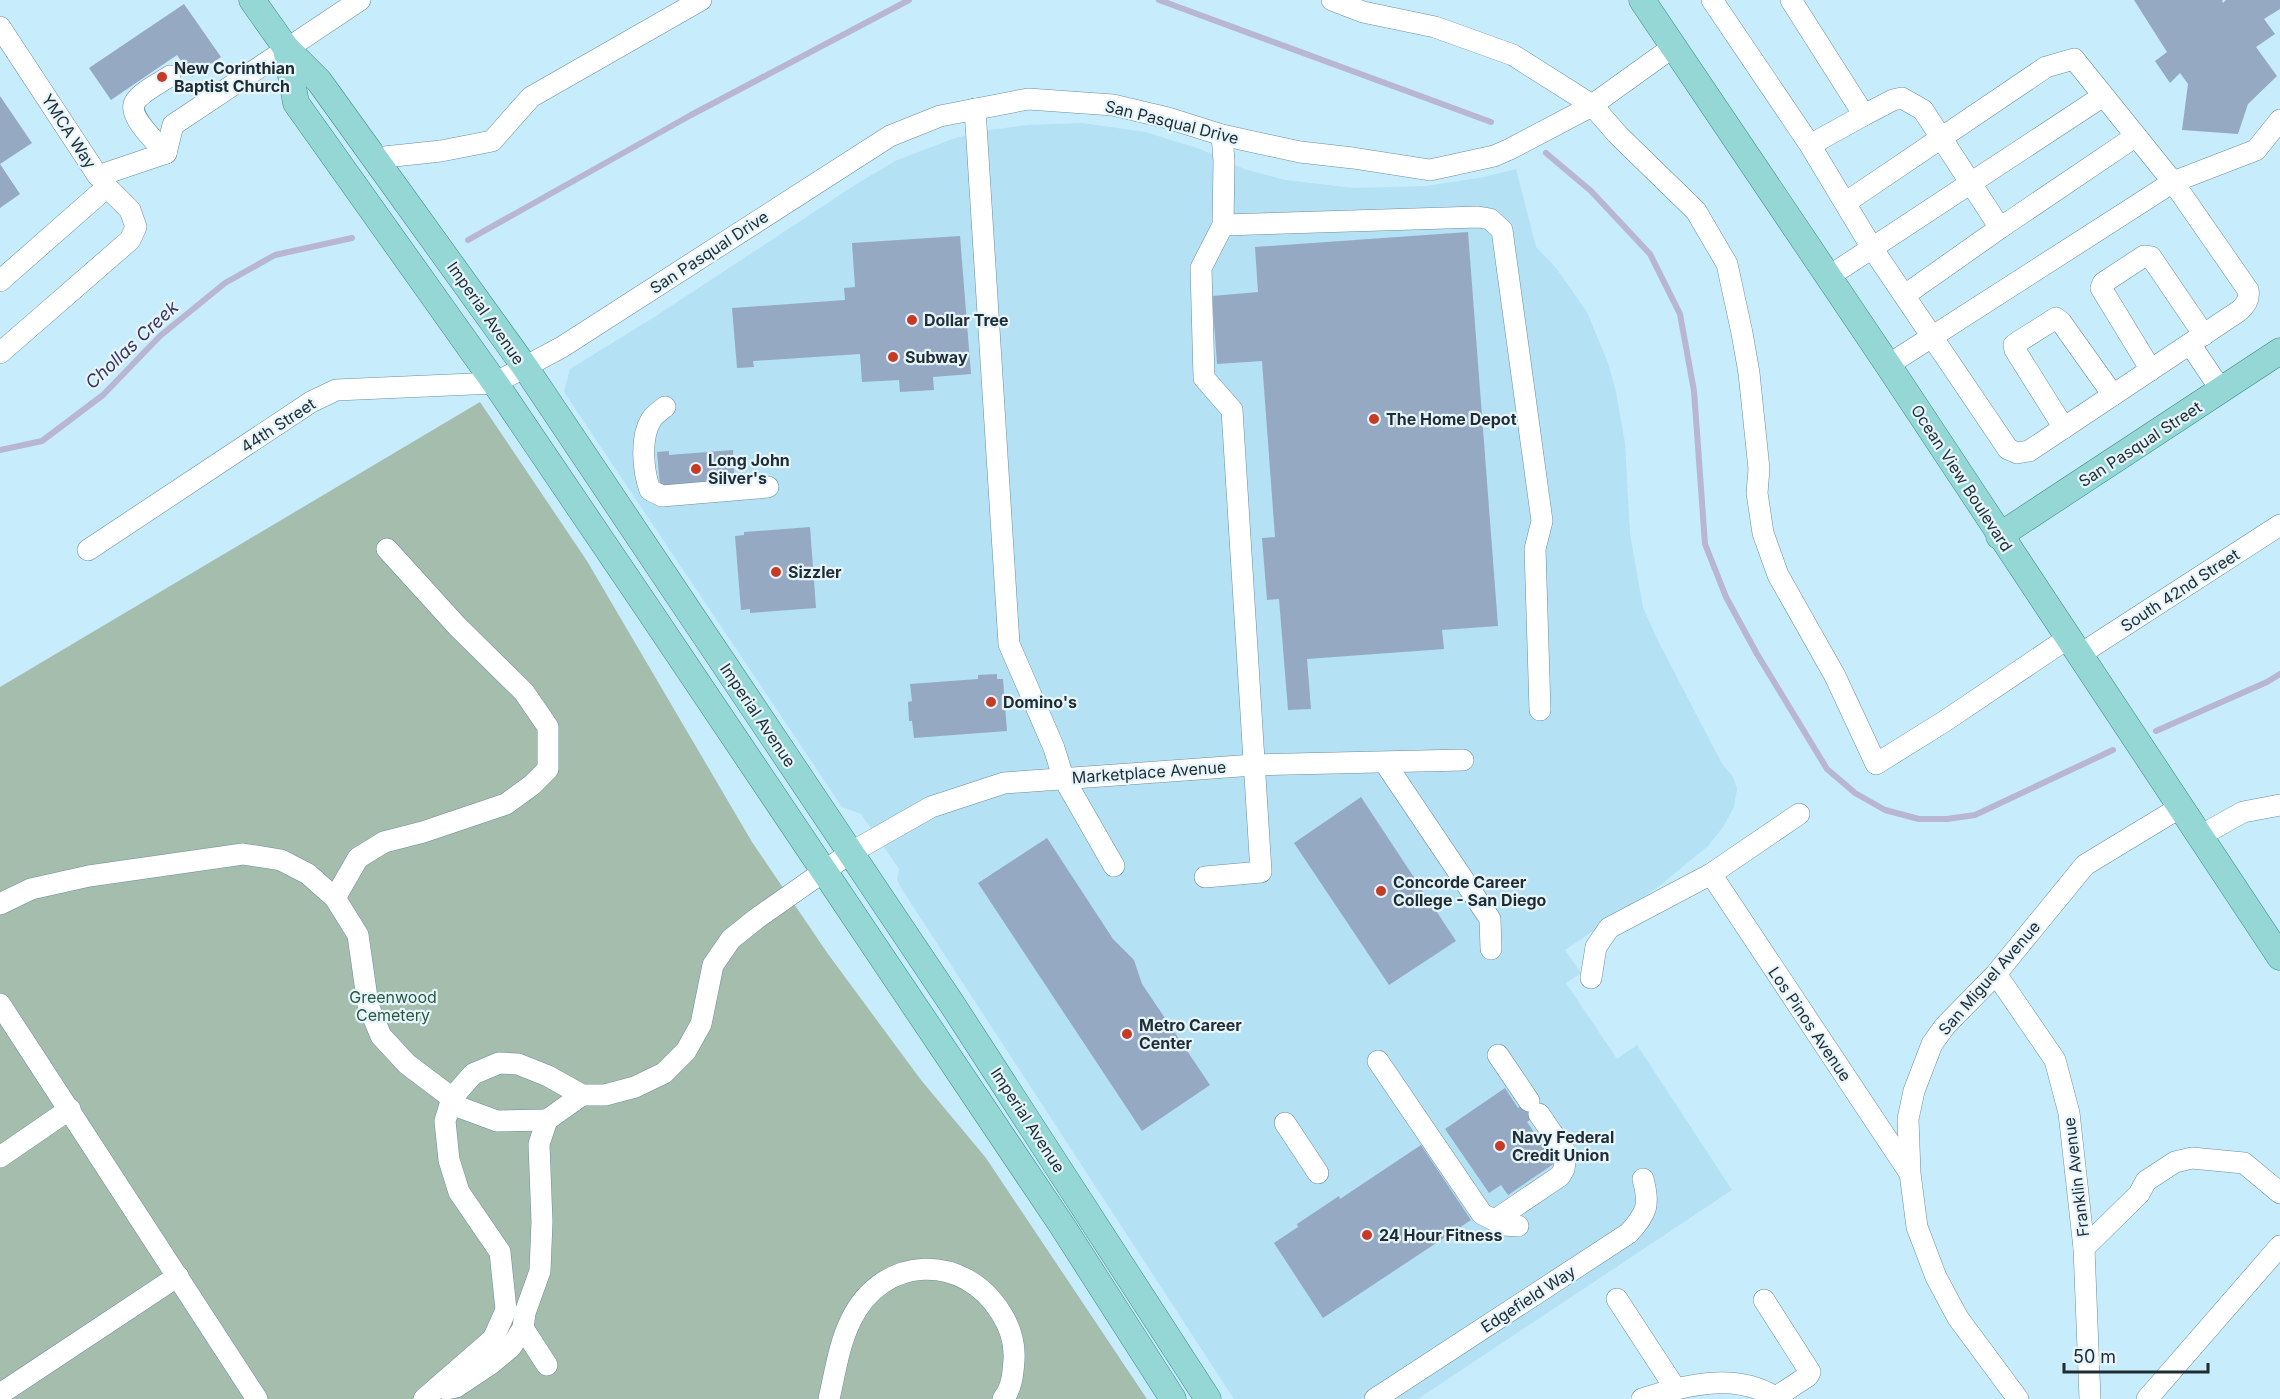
<svg xmlns="http://www.w3.org/2000/svg" width="2280" height="1399" viewBox="0 0 2280 1399" font-family="Inter,sans-serif">
<style>
.built{fill:#b4e1f4}
.green{fill:#a5bdad}
.lines{fill:none;stroke-linecap:round;stroke-linejoin:round}
.stream{stroke:#b9b6d3;stroke-width:6}
.building{fill:#96a9c3}
.minor-casing{stroke:#6b8e9c;stroke-width:22}
.major-casing{stroke:#3c8b89;stroke-width:27}
.minor{stroke:#fff;stroke-width:21}
.major{stroke:#94d7d4;stroke-width:26}
.poi-dot{fill:#c73b25;stroke:#e6f5fb;stroke-width:2}
.labels{text-anchor:middle;stroke-width:4.5;stroke-linejoin:round;paint-order:stroke}
.poi-label{font-size:16px;font-weight:bold;fill:#1f2d33;stroke:#e6f5fb;text-anchor:start}
.street-label{font-size:16px;fill:#1f2d33;stroke:#e6f5fb}
.park-label{font-size:16px;fill:#28593d;stroke:#e6f5fb}
.water-label{font-size:18px;font-style:italic;fill:#3c345d;stroke:#e6f5fb}
</style>
<rect width="100%" height="100%" fill="#c7ecfb"/>
<!-- built -->
<path class="built" d="M1082,123L1145,132L1200,149L1244,169L1285,180L1354,188L1427,186L1484,177L1516,169L1536,247L1556,268L1587,312L1608,363L1616,392L1625,443L1630,534L1643,607L1656,637L1721,762L1733,777L1737,789L1734,807L1723,827L1708,846L1658,887L1565,950L1581,973L1566,983L1617,1059L1637,1045L1732,1190L1418,1399H1234L903,891L897,880L899,869L861,814L842,807L564,392L570,369L656,316L855,185L895,161L955,138L991,130L1028,125Z"/>
<!-- green -->
<path class="green" d="M480,402L587,561L752,842L828,954L921,1080L986,1158L1147,1399H0V687Z"/>
<g class="lines">
<!-- stream -->
<g class="stream">
<path d="M1159,0L1491,122"/>
<path d="M1546,153L1591,191L1650,254L1680,314L1694,391L1705,544L1726,597L1757,654L1827,769L1855,793L1885,810L1919,819H1947L1975,815L2113,750"/>
<path d="M468,240L691,115L909,0"/>
<path d="M0,450L42,441L103,395L160,336L225,283L275,255L352,238"/>
<path d="M2156,731L2267,682L2280,674"/>
</g>
</g>
<!-- building -->
<g class="building">
<path d="M2134,0H2222L2223,3L2226,0H2280V9L2264,19L2275,34L2256,47L2277,76L2248,104L2238,134L2182,130L2188,84L2180,73L2170,83L2155,61L2167,52Z"/>
<path d="M184,4L221,57L192,77L177,55L111,100L89,68Z"/>
<path d="M0,96L32,143L0,164L20,194L0,208Z"/>
<path d="M1468,232L1498,626L1442,630L1444,649L1307,659L1311,709L1288,710L1279,599L1267,600L1262,538L1275,537L1262,361L1217,364L1212,296L1258,292L1255,247Z"/>
<path d="M960,236L971,374L933,377L934,390L900,392L899,380L862,382L860,354L753,361L754,367L737,368L732,308L845,300L844,288L855,287L852,243Z"/>
<path d="M733,450L735,484L660,486L657,452L669,451V455Z"/>
<path d="M810,527L816,608L750,613V609L741,610L735,536L744,535V532Z"/>
<path d="M997,674V679H1003L1007,731L914,738L912,721H909L908,702L912,701L910,684L978,679V675Z"/>
<path d="M1361,797L1456,941L1389,985L1294,843Z"/>
<path d="M1047,838L1113,939L1134,960L1142,984L1210,1085L1142,1131L978,883Z"/>
<path d="M1505,1088L1518,1108L1535,1097L1544,1110L1527,1122L1555,1163L1508,1195L1501,1185L1489,1193L1445,1129Z"/>
<path d="M1421,1145L1471,1220L1323,1318L1274,1243L1298,1227L1297,1224L1339,1196L1340,1199Z"/>
</g>
<g class="lines">
<defs>
<g id="minor">
<path d="M1332,0L1363,12L1435,27L1513,55L1592,105L1618,135L1696,211L1727,264L1742,333L1749,373L1759,469L1757,493L1763,533L1778,575L1835,676L1876,764L1945,721L2068,638"/>
<path d="M1712,0L1810,145L1872,248L2008,449L2017,453L2029,451L2239,311C2246,305 2250,299 2248,290L2173,182L2074,59L2046,67L1845,203"/>
<path d="M1791,0L1864,115L1893,100L1902,98L1923,110L2000,228L2136,136"/>
<path d="M0,27L98,176L166,153"/>
<path d="M975,109L1009,644L1054,748L1063,777L1114,866"/>
<path d="M1810,145L1864,115"/>
<path d="M166,153L173,125L360,0"/>
<path d="M166,153C157,143 127,116 135,102C142,91 160,83 170,76"/>
<path d="M375,158L441,151L492,141L531,97L701,0"/>
<path d="M1223,225L1478,217L1490,219L1502,230L1542,521L1535,549L1540,710"/>
<path d="M1828,277L2103,96"/>
<path d="M0,281L107,187L130,210L136,227L130,240L0,353"/>
<path d="M1905,295L2000,228"/>
<path d="M2190,344L2221,390"/>
<path d="M1888,365L2173,182L2256,150L2280,120"/>
<path d="M2151,370L2101,288L2103,283L2144,256L2151,257L2204,335"/>
<path d="M665,407C661,410 654,415 651,420C640,438 643,471 650,490L662,496L768,487"/>
<path d="M2064,428L2015,350L2014,345L2018,342L2056,318L2061,322L2113,395"/>
<path d="M88,550L311,402L336,390L495,383L562,347L890,136L940,116L1028,99L1113,105L1168,118L1222,135L1300,152L1353,158L1430,170L1494,156L1510,149L1588,108L1673,47"/>
<path d="M2079,655L2280,525"/>
<path d="M1385,763L1490,919L1491,949"/>
<path d="M2200,836L2243,812L2280,805"/>
<path d="M1711,874L1909,1172"/>
<path d="M1205,877L1261,872L1232,410L1204,378L1201,268L1223,225L1224,161L1222,135"/>
<path d="M335,898L358,858L384,842L423,832L506,804L532,785L548,769V727L524,692L457,626L387,549"/>
<path d="M0,904L31,889L89,876L243,854L281,860L308,874L335,898L358,935L368,1005L381,1036L407,1064L452,1098L459,1107L497,1121L547,1120"/>
<path d="M1996,974L2055,1060L2069,1113L2084,1248L2090,1399"/>
<path d="M1591,978L1596,947L1609,928L1711,874L1799,814"/>
<path d="M0,1004L257,1399"/>
<path d="M1498,1055L1529,1101"/>
<path d="M1378,1061L1482,1214L1504,1225L1518,1226"/>
<path d="M1285,1123L1318,1173"/>
<path d="M0,1157L70,1109"/>
<path d="M1495,1220L1560,1176L1564,1169L1566,1153L1539,1114"/>
<path d="M2084,1248L2139,1194L2146,1181L2175,1162L2192,1158L2244,1163L2280,1193"/>
<path d="M1617,1299L1675,1388"/>
<path d="M1764,1300L1810,1372L1808,1376L1776,1397"/>
<path d="M523,1328L547,1365"/>
<path d="M446,1389L456,1387L492,1363L511,1347L523,1328L525,1313L540,1271L542,1222L539,1144L547,1120L582,1095"/>
<path d="M0,1394L178,1276"/>
<path d="M424,1399L493,1339L506,1310L500,1252L459,1192L449,1160L445,1121L452,1098L473,1074L499,1063L518,1064L548,1076L582,1095H605L635,1087L664,1073L686,1051L701,1024L713,965L731,939L756,919L850,853L931,807L1004,783L1254,765L1463,760"/>
<path d="M829,1399C835,1373 839,1344 851,1320C882,1255 964,1252 1001,1313C1010,1327 1015,1344 1014,1360C1013,1374 1012,1388 1003,1399"/>
<path d="M1375,1399L1629,1233C1647,1213 1650,1205 1643,1179"/>
<path d="M1642,1399C1685,1385 1737,1371 1778,1399"/>
<path d="M2018,1399L1958,1318L1936,1277L1917,1227L1910,1173L1908,1119L1914,1091L1932,1044L1945,1026L1996,974L2085,865L2179,808"/>
<path d="M2147,1399L2280,1246"/>
</g>
<g id="major">
<path d="M252,0L286,48L319,81L525,367L952,1004L1208,1399"/>
<path d="M1642,0L1888,365L2280,957"/>
<path d="M286,48L296,103L495,383L650,612L1061,1224L1173,1399"/>
<path d="M1999,536L2280,351"/>
</g>
</defs>
<!-- minor casing -->
<use href="#minor" class="minor-casing"/>
<!-- major casing -->
<use href="#major" class="major-casing"/>
<!-- minor -->
<use href="#minor" class="minor"/>
<!-- major -->
<use href="#major" class="major"/>
</g>
<!-- markers -->
<g class="poi-dot">
<circle cx="162" cy="77" r="6"/>
<circle cx="912" cy="320" r="6"/>
<circle cx="893" cy="357" r="6"/>
<circle cx="1374" cy="419" r="6"/>
<circle cx="696" cy="469" r="6"/>
<circle cx="776" cy="572" r="6"/>
<circle cx="991" cy="702" r="6"/>
<circle cx="1381" cy="891" r="6"/>
<circle cx="1127" cy="1034" r="6"/>
<circle cx="1500" cy="1146" r="6"/>
<circle cx="1367" cy="1235" r="6"/>
</g>
<g class="labels">
<!-- poi labels -->
<g class="poi-label">
<text x="174" y="74">New Corinthian<tspan x="174" dy="18">Baptist Church</tspan></text>
<text x="924" y="326">Dollar Tree</text>
<text x="905" y="363">Subway</text>
<text x="1386" y="425">The Home Depot</text>
<text x="708" y="466">Long John<tspan x="708" dy="18">Silver's</tspan></text>
<text x="788" y="578">Sizzler</text>
<text x="1003" y="708">Domino's</text>
<text x="1393" y="888">Concorde Career<tspan x="1393" dy="18">College - San Diego</tspan></text>
<text x="1139" y="1031">Metro Career<tspan x="1139" dy="18">Center</tspan></text>
<text x="1512" y="1143">Navy Federal<tspan x="1512" dy="18">Credit Union</tspan></text>
<text x="1379" y="1241">24 Hour Fitness</text>
</g>
<!-- street labels -->
<g class="street-label">
<text transform="translate(1172 122) rotate(14)" y="6">San Pasqual Drive</text>
<text transform="translate(69 131) rotate(57)" y="6">YMCA Way</text>
<text transform="translate(709 252) rotate(-33)" y="6">San Pasqual Drive</text>
<text transform="translate(486 313) rotate(55)" y="6">Imperial Avenue</text>
<text transform="translate(278 425) rotate(-33)" y="6">44th Street</text>
<text transform="translate(2140 444) rotate(-33)" y="6">San Pasqual Street</text>
<text transform="translate(1962 478) rotate(57)" y="6">Ocean View Boulevard</text>
<text transform="translate(2180 590) rotate(-33)" y="6">South 42nd Street</text>
<text transform="translate(758 715) rotate(56)" y="6">Imperial Avenue</text>
<text transform="translate(1149 772) rotate(-4)" y="6">Marketplace Avenue</text>
<text transform="translate(1989 978) rotate(-49)" y="6">San Miguel Avenue</text>
<text transform="translate(1810 1024) rotate(56)" y="6">Los Pinos Avenue</text>
<text transform="translate(1028 1120) rotate(57)" y="6">Imperial Avenue</text>
<text transform="translate(2076 1177) rotate(-97)" y="6">Franklin Avenue</text>
<text transform="translate(1528 1299) rotate(-33)" y="6">Edgefield Way</text>
</g>
<!-- park labels -->
<g class="park-label">
<text x="393" y="1003">Greenwood<tspan x="393" dy="18">Cemetery</tspan></text>
</g>
<!-- water labels -->
<g class="water-label">
<text transform="translate(132 345) rotate(-43)" y="6">Chollas Creek</text>
</g>
</g>
<!-- scale -->
<path d="M2064 1363v9h144v-9" fill="none" stroke="#1f2d33" stroke-width="3"/>
<text x="2073" y="1363" font-size="18" fill="#1f2d33" stroke="#e6f5fb" stroke-width="4.5" paint-order="stroke">50 m</text>
</svg>
